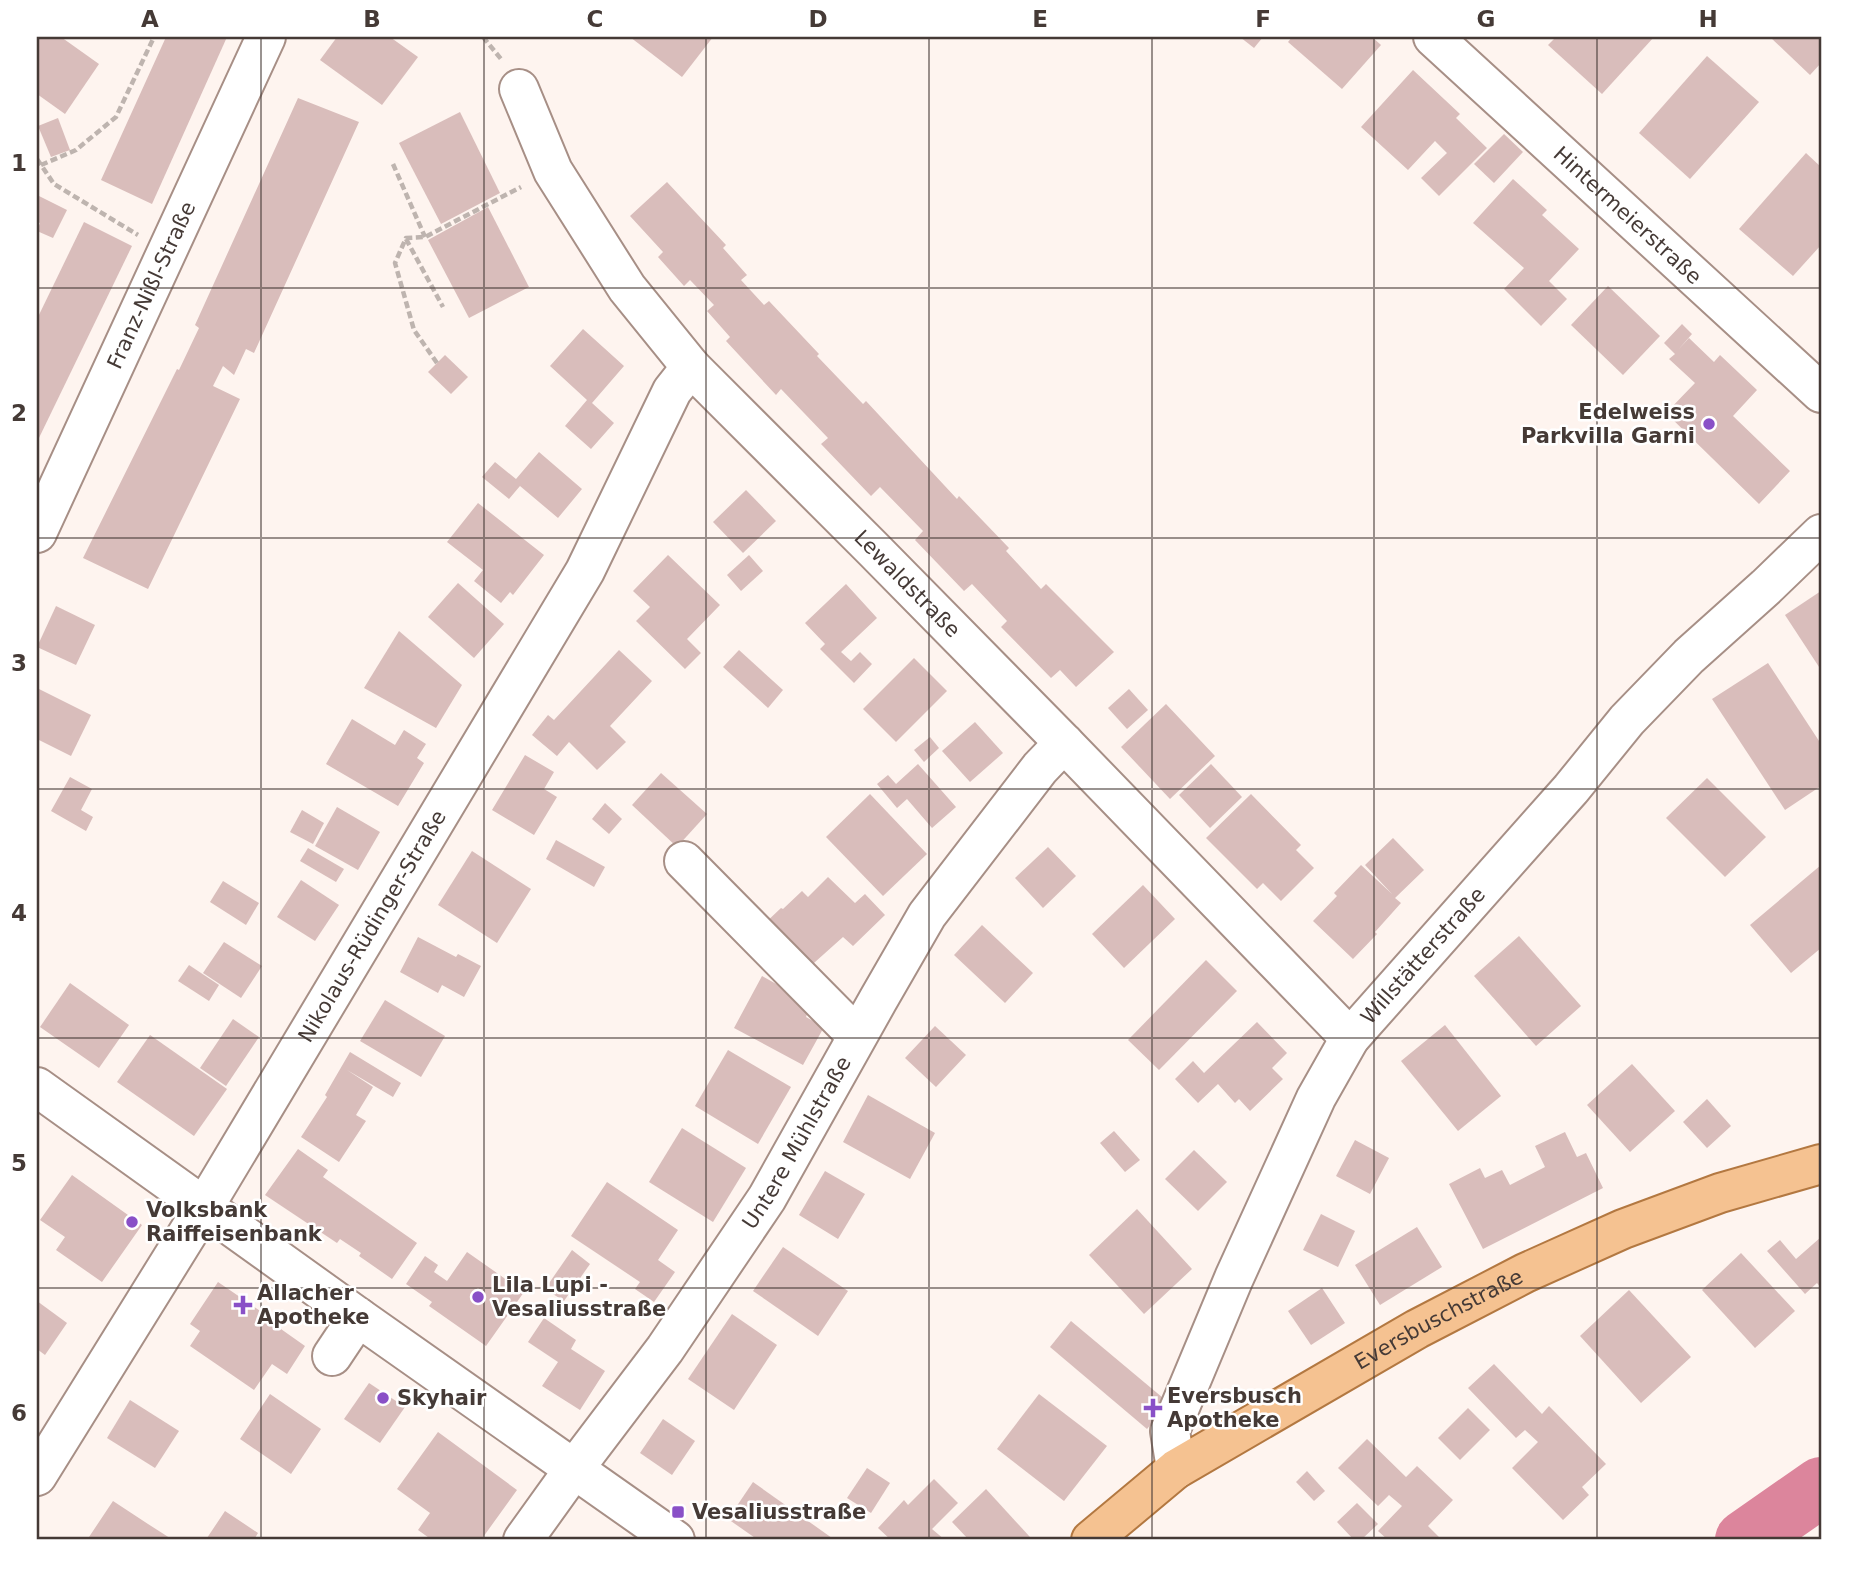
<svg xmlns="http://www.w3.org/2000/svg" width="1858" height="1577" font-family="'DejaVu Sans',sans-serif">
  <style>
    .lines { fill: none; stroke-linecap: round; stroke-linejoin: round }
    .river { stroke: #dc859c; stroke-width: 60 }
    .building { fill: #d9bdbb }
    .minor-casing { stroke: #a78f86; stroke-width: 42 }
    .major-casing { stroke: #b37841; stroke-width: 42 }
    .path { stroke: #beb4af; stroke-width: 4.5; stroke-dasharray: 7 3.5; stroke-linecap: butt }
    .minor { stroke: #fff; stroke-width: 38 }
    .major { stroke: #f5c291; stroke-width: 38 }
    .grid { fill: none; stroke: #453a36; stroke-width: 2; stroke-opacity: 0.55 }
    .poi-dot { fill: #8950c7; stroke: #fff; stroke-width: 2.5 }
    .labels { text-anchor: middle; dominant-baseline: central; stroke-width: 5; stroke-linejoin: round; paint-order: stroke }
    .street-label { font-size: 21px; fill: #453a36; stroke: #fff }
    .poi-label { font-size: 21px; font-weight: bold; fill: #453a36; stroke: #fff; text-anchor: start }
    .neatline { fill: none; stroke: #453a36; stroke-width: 2.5 }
    .grid-label { font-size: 23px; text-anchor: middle; font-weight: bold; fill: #453a36 }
  </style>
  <rect width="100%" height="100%" fill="#fef4ef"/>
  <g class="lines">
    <polyline class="river" points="1745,1540 1821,1487"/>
  </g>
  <g class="building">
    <polygon points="37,37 61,37 99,64 65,114 37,94"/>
    <polygon points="166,37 227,37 152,204 101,180"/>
    <polygon points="337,37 390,37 418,57 382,105 320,60"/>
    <polygon points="630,37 713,37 682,77"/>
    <polygon points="1240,37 1263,37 1254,48"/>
    <polygon points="1292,37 1372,37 1381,45 1342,89 1288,42"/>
    <polygon points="1556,37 1654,37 1602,94 1548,45"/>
    <polygon points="1770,37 1821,37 1821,63 1810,75"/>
    <polygon points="1707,56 1759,102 1690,179 1639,133"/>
    <polygon points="1413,70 1460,114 1456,118 1487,148 1439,196 1421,178 1447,153 1435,141 1408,170 1361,127"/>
    <polygon points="298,98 359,122 254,353 246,349 234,375 223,366 213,386 240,399 148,589 83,558 177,369 179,370 199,328 195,325"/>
    <polygon points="460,112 500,193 441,224 399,143"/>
    <polygon points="58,118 70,150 51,157 38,126"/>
    <polygon points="1504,134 1523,152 1494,183 1474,164"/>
    <polygon points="1806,153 1821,167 1821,245 1793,276 1739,229"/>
    <polygon points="1513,179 1547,210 1542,215 1579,249 1549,281 1567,299 1541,326 1504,289 1524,268 1473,223"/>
    <polygon points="667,182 726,245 723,248 747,275 741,280 764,305 769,301 819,354 817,356 863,404 866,401 957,499 959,496 1009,548 1006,551 1041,589 1046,584 1114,652 1076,687 1060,670 1051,678 1001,627 1007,621 972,584 964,591 915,540 923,531 880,487 871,496 821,444 828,438 781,389 776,395 726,341 730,337 707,311 714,305 690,280 684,286 658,257 663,252 630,216"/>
    <polygon points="37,195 67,210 53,238 37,231 40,223 37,222"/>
    <polygon points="488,207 529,287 469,318 428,240"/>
    <polygon points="84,222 132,246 37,442 37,319"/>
    <polygon points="1608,286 1660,336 1623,375 1571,325"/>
    <polygon points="1682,324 1692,334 1678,350 1689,338 1714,362 1720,355 1757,390 1733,416 1790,471 1759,504 1666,413 1695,383 1669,359 1675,354 1664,343"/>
    <polygon points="583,329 624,366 592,403 614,423 591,449 565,426 587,400 550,366"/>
    <polygon points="445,355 468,377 451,394 428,372"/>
    <polygon points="539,452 582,489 558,518 520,486 509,499 482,477 495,462 516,479"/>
    <polygon points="746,490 776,521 743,553 713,522"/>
    <polygon points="478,503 544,555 513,595 510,592 501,603 474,581 483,570 447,542"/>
    <polygon points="668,555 720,605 687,639 701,653 685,669 636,621 650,607 633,591"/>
    <polygon points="749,555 763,571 741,591 727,575"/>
    <polygon points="458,583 504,624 474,658 428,617"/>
    <polygon points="846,584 877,618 841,652 851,661 860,652 872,664 854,683 820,649 825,644 805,623"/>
    <polygon points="1821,591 1821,670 1785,615"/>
    <polygon points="56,606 95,625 76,665 37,647"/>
    <polygon points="399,631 462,685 436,728 364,688"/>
    <polygon points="619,650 652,681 610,726 626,742 597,770 569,742 557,756 532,735 548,715 554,720"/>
    <polygon points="739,650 783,690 768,708 723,667"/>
    <polygon points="914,658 947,691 896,742 863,709"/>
    <polygon points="1768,663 1821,744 1821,786 1785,810 1712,699"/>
    <polygon points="37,688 91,715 71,756 37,739"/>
    <polygon points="1129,689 1148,710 1127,729 1108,708"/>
    <polygon points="1166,704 1215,756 1170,799 1121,747"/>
    <polygon points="352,719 395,745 404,730 426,744 417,758 424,763 398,806 326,764"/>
    <polygon points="975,722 1003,753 970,782 942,751"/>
    <polygon points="930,737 939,748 924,762 914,750"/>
    <polygon points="525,755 554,772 544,789 557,797 534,835 492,810"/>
    <polygon points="918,764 956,807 932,828 907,799 897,808 877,784 888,775 896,784"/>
    <polygon points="1211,764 1242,797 1210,828 1179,795"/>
    <polygon points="661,773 707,814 677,847 632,805"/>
    <polygon points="70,777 92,789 81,810 93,817 86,831 51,811"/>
    <polygon points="1707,778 1766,837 1725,877 1666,818"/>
    <polygon points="870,794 927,854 883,896 826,837"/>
    <polygon points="1251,794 1301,845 1296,850 1314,868 1281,901 1263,883 1257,889 1206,838"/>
    <polygon points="605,803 622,819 609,834 592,819"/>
    <polygon points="337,807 380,832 358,870 315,846"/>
    <polygon points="302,810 324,823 313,844 290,832"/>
    <polygon points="1393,838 1424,870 1395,898 1401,903 1375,932 1377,934 1353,959 1313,921 1337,896 1334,893 1361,865 1392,894 1365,865"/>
    <polygon points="556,840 605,867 594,887 546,859"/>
    <polygon points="1048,847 1076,876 1043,908 1015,878"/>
    <polygon points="308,848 344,869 336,882 300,861"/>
    <polygon points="472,851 531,889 497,943 438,905"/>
    <polygon points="1821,865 1821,948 1791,973 1750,925"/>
    <polygon points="828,877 855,903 865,894 885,915 853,946 843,937 805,971 761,927 781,908 783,909 802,891 808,897"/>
    <polygon points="301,880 339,905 315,941 277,917"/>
    <polygon points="223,881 259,903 246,925 210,902"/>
    <polygon points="1143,885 1175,919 1124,968 1092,934"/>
    <polygon points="982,925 1033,973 1005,1003 954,955"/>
    <polygon points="1519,936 1581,1006 1536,1046 1474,976"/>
    <polygon points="418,937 456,957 458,954 481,966 464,997 442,985 438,993 400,972"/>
    <polygon points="224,942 262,966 241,998 203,973"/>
    <polygon points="1206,960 1237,991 1159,1070 1128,1040"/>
    <polygon points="189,965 219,985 209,1001 178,981"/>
    <polygon points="762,976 787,990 808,1012 806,1017 824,1027 803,1065 734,1028"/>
    <polygon points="70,983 129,1025 99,1068 40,1027"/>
    <polygon points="385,1000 445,1036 421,1077 360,1041"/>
    <polygon points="233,1019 259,1037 226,1086 200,1068"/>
    <polygon points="1257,1022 1287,1053 1272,1068 1283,1079 1250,1111 1239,1099 1235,1103 1218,1084 1198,1103 1175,1079 1193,1061 1204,1073"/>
    <polygon points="1445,1025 1501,1096 1458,1131 1401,1061"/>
    <polygon points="935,1026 966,1055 936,1087 905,1058"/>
    <polygon points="150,1035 227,1089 194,1136 117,1082"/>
    <polygon points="728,1050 791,1087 758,1144 695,1106"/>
    <polygon points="350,1052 401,1083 393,1097 347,1070 373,1087 356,1115 366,1121 339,1162 301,1137 327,1097 325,1095"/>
    <polygon points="1632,1064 1675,1111 1630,1152 1587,1105"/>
    <polygon points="868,1095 935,1133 910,1179 843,1142"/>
    <polygon points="1707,1099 1731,1126 1707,1148 1683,1122"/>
    <polygon points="682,1128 746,1168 713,1222 649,1182"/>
    <polygon points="1114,1131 1140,1160 1125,1172 1100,1143"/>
    <polygon points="1565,1132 1577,1157 1586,1153 1603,1188 1483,1249 1449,1184 1480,1168 1485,1178 1502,1170 1510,1185 1545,1167 1535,1146"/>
    <polygon points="1355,1140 1389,1158 1370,1194 1336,1176"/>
    <polygon points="298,1149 328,1170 323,1177 417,1243 392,1279 359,1256 361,1253 340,1239 337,1243 265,1195"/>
    <polygon points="1194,1150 1227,1182 1198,1211 1165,1179"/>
    <polygon points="825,1171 865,1194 838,1239 799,1215"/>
    <polygon points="72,1175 142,1225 102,1282 56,1250 65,1237 40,1220"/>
    <polygon points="607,1182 678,1230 658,1260 675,1272 654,1302 635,1289 640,1282 571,1236"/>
    <polygon points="1137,1209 1192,1269 1144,1314 1089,1255"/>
    <polygon points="1321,1214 1355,1231 1338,1267 1303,1250"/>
    <polygon points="1417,1227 1442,1267 1380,1305 1355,1265"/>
    <polygon points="1821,1237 1821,1288 1817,1283 1805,1294 1767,1251 1780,1240 1796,1259"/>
    <polygon points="783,1247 848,1291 818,1336 753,1291"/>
    <polygon points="572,1250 590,1264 564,1301 545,1289"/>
    <polygon points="467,1252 524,1292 486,1346 429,1306 432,1302 406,1284 425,1256 438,1265 434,1272 447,1281"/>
    <polygon points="1741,1253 1795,1311 1755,1348 1702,1290"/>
    <polygon points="218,1282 272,1319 271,1322 305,1346 287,1374 272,1364 254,1390 190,1346 200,1331 190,1324"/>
    <polygon points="1322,1288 1345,1323 1311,1345 1288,1311"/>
    <polygon points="1629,1290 1691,1357 1641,1403 1580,1336"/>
    <polygon points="37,1301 67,1323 45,1355 37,1349"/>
    <polygon points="732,1314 777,1345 734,1410 688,1379"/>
    <polygon points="544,1318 576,1340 571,1349 605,1371 580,1410 542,1386 558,1362 528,1342"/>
    <polygon points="1071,1321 1169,1403 1147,1429 1050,1347"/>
    <polygon points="1494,1364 1542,1414 1549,1406 1606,1464 1582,1487 1589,1495 1563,1520 1512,1468 1538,1442 1525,1430 1516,1438 1468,1388"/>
    <polygon points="369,1383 405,1407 380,1443 344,1419"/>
    <polygon points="270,1394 321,1429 291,1474 240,1439"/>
    <polygon points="1039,1394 1107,1446 1064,1501 997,1449"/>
    <polygon points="130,1400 179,1431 155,1468 107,1438"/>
    <polygon points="1468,1408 1490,1430 1460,1460 1438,1438"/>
    <polygon points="663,1419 695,1441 672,1475 640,1453"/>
    <polygon points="438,1432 517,1490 481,1540 432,1540 418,1530 430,1513 397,1489"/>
    <polygon points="1367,1439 1406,1477 1417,1466 1453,1500 1428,1526 1442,1540 1388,1540 1378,1531 1402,1506 1389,1495 1378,1506 1338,1468"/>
    <polygon points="867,1468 890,1483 871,1513 847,1498"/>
    <polygon points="1307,1471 1325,1491 1314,1501 1296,1482"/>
    <polygon points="934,1479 958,1503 932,1529 945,1540 891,1540 878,1528 904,1500 908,1505"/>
    <polygon points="753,1482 832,1538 831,1540 758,1540 728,1519"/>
    <polygon points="986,1489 1030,1537 1026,1540 969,1540 952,1522"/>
    <polygon points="113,1501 148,1524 173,1540 87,1540"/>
    <polygon points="1357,1503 1378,1524 1361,1540 1354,1540 1337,1522"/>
    <polygon points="225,1511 258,1533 255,1538 258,1540 211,1540 207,1538"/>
  </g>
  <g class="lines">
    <g class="minor-casing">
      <g id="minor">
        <path id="s1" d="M 1433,37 L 1821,393"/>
        <path id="s2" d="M 519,89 L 553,171 L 627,288 L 691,367 L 874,550 L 1064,743 L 1350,1038"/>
        <path id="s3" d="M 37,533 L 266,37"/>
        <polyline points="684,861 857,1036"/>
        <polyline points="37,1087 358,1317 675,1540"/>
        <polyline points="332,1356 358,1317"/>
        <path id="s4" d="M 1176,1469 L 1170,1431 L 1234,1278 L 1316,1098 L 1350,1038 L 1571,789 L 1627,720 L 1689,656 L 1766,587 L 1821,534"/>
        <path id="s5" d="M 37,1476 L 204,1207 L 585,571 L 672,391 L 691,367"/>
        <path id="s6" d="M 523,1540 L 574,1469 L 665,1349 L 767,1198 L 878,1000 L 927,915 L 1040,768 L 1064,743"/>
      </g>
    </g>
    <g class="major-casing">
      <g id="major">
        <path id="s7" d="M 1091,1540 L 1176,1469 L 1417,1329 L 1525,1273 L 1623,1229 L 1720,1193 L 1821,1164"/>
      </g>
    </g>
    <g class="path">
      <polyline points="483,37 501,59"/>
      <polyline points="37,159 54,184 138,235"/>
      <polyline points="393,164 425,237"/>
      <polyline points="41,165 76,150 116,117 154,37"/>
      <polyline points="406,239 443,307"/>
      <polyline points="437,363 414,330 395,263 406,238 425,237 521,187"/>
    </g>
    <use href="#minor" class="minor"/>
    <use href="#major" class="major"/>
  </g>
  <path class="grid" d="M 261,37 L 261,1540M 484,37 L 484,1540M 706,37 L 706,1540M 929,37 L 929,1540M 1152,37 L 1152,1540M 1374,37 L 1374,1540M 1597,37 L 1597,1540M 37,288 L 1821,288M 37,538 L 1821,538M 37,789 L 1821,789M 37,1038 L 1821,1038M 37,1288 L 1821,1288"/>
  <g class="poi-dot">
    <circle cx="1709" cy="424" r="7"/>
    <circle cx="132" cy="1222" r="7"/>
    <circle cx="478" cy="1297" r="7"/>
    <path d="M239.5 1294.5h7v7h7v7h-7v7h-7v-7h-7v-7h7z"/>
    <circle cx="383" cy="1398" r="7"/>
    <path d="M1149.5 1397.5h7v7h7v7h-7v7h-7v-7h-7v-7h7z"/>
    <rect x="671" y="1505" width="14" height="14" rx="3.5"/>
  </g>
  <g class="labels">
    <g class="street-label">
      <text stroke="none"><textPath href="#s1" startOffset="264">Hintermeierstraße</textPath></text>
      <text stroke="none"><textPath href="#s3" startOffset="273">Franz-Nißl-Straße</textPath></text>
      <text stroke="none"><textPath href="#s2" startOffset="635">Lewaldstraße</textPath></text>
      <text stroke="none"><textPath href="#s5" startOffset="644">Nikolaus-Rüdinger-Straße</textPath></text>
      <text stroke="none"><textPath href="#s4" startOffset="581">Willstätterstraße</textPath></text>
      <text stroke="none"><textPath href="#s6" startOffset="483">Untere Mühlstraße</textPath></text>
      <text stroke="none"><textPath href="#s7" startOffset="413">Eversbuschstraße</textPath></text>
    </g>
    <g class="poi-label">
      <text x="1695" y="412" text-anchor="end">Edelweiss<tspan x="1695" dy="24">Parkvilla Garni</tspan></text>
      <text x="146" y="1210">Volksbank<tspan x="146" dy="24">Raiffeisenbank</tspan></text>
      <text x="492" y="1285">Lila Lupi -<tspan x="492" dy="24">Vesaliusstraße</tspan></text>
      <text x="257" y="1293">Allacher<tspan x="257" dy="24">Apotheke</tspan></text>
      <text x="1167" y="1396">Eversbusch<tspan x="1167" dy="24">Apotheke</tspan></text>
      <text x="397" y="1398">Skyhair</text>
      <text x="692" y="1512">Vesaliusstraße</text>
    </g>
  </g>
  <rect width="1858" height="1577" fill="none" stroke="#ffffff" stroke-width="77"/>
  <rect x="38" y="38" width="1782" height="1500" class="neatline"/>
  <g class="grid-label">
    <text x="150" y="27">A</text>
    <text x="372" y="27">B</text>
    <text x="595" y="27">C</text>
    <text x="818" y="27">D</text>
    <text x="1040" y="27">E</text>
    <text x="1263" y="27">F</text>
    <text x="1486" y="27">G</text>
    <text x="1708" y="27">H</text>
    <text x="19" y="171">1</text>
    <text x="19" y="421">2</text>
    <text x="19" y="671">3</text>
    <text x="19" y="921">4</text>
    <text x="19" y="1171">5</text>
    <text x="19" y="1421">6</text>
  </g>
</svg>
